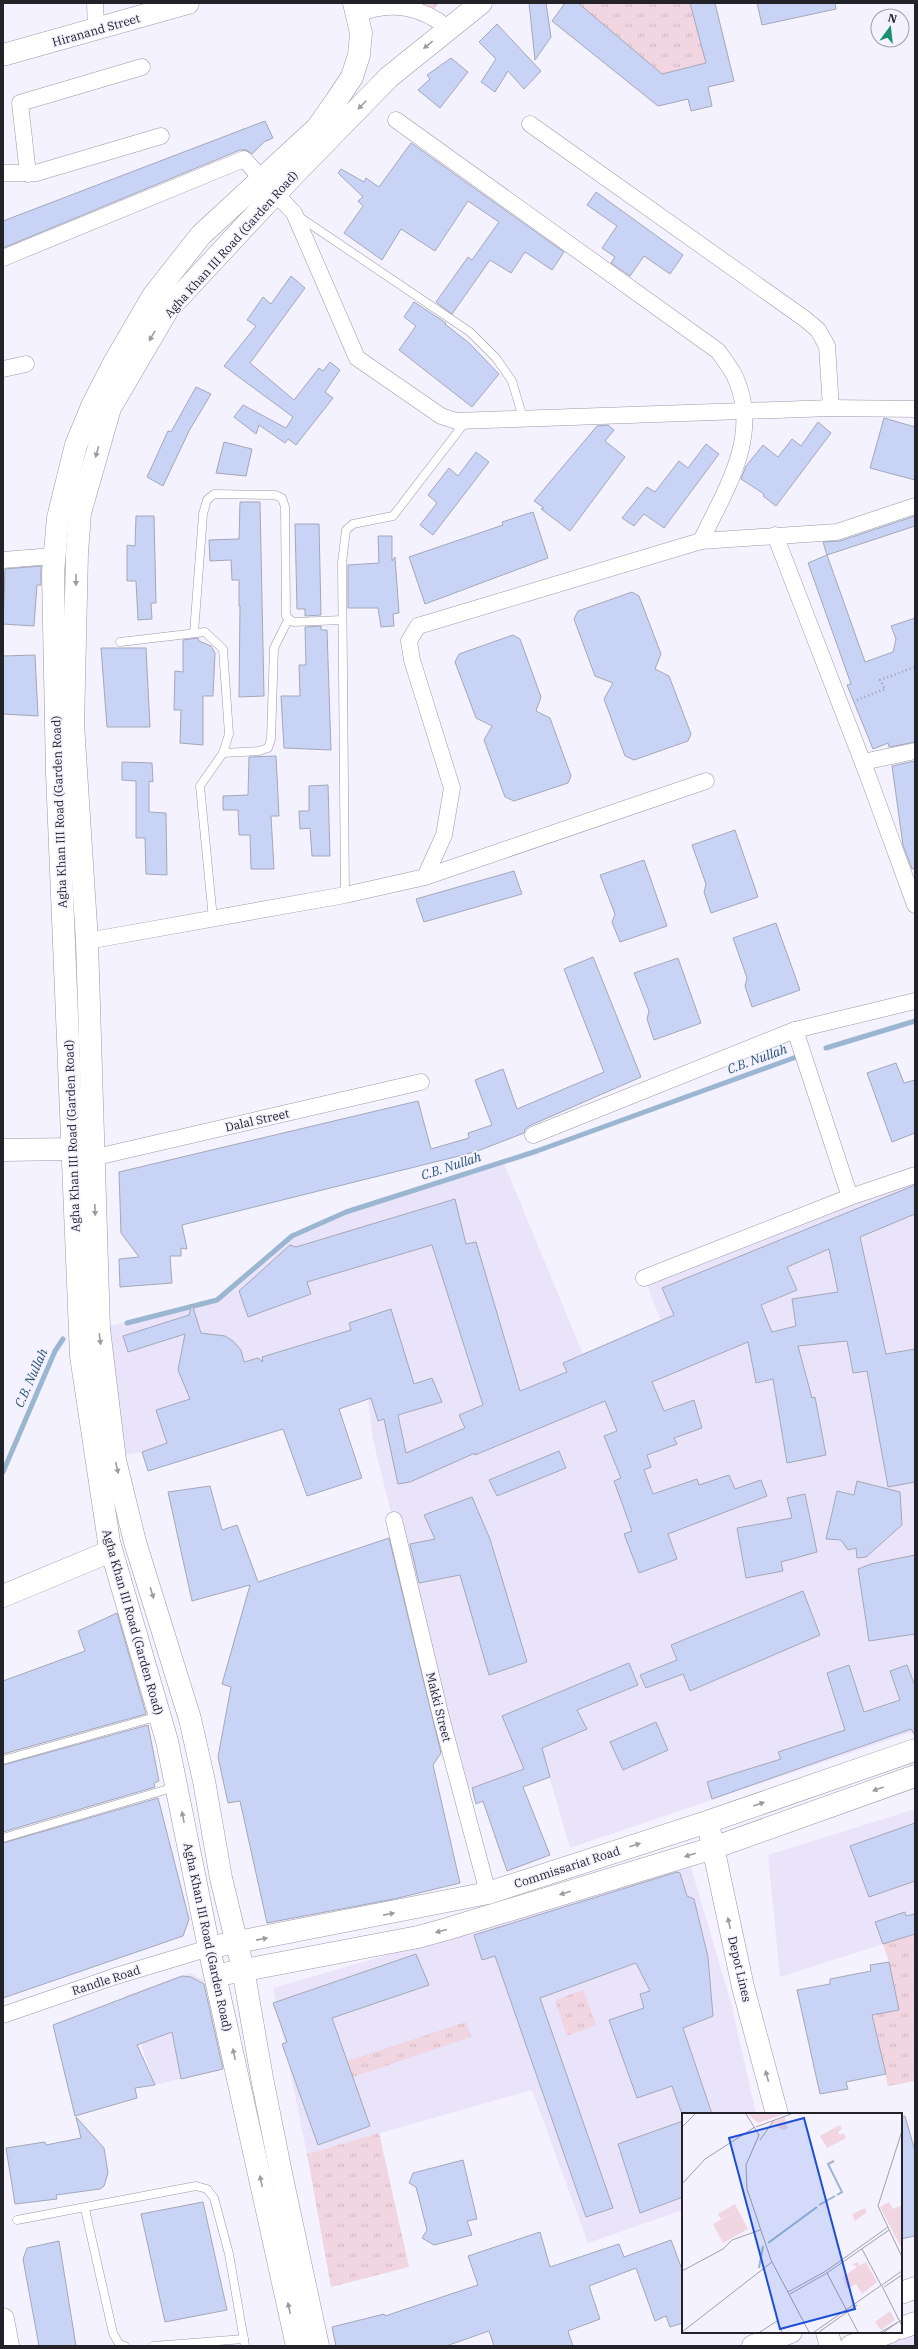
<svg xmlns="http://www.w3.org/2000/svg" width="918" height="2349" font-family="'IBM Plex Serif',serif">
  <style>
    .built { fill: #eae4fb }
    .grass { fill: url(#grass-tufts) }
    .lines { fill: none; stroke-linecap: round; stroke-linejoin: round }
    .stream { stroke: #9ab6d1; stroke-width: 5 }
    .building { fill: #c9d3f5; stroke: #a3a8b7; fill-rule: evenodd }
    .lane-casing { stroke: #9c98a7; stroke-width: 9 }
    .street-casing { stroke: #9c98a7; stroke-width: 17 }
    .secondary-casing { stroke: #9c98a7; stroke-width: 23 }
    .highway-casing { stroke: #9c98a7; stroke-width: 23 }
    .path { stroke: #a19fa9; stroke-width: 2.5; stroke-dasharray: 1 3; stroke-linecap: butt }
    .lane { stroke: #fff; stroke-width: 8 }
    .street { stroke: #fff; stroke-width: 16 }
    .secondary { stroke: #fff; stroke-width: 22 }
    .highway { stroke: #fff; stroke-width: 22 }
    .oneway { fill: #9c9c9e }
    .labels { text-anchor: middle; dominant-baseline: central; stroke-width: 3.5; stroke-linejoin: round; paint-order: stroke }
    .street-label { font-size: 12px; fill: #232228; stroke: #f5f2ff }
    .water-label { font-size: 13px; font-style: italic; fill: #275378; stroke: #f5f2ff }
    .inset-river { fill: none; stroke: #9ab6d1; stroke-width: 2 }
    .inset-road { fill: none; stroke: #a19fa9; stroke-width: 1 }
    .view { fill: #1d4ed8; fill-opacity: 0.15; stroke: #1d4ed8; stroke-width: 2 }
    .inset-edge { fill: none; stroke: #232228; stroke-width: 2 }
  </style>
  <defs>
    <pattern id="grass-tufts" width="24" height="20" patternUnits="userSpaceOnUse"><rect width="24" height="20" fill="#f1d5e1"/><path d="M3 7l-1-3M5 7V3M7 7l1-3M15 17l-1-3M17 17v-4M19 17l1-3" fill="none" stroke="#ceb7c1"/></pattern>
  </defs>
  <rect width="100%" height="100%" fill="#f5f2ff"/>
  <g class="built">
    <polygon points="503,1161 585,1359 664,1329 644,1278 915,1176 915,1731 570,1848 545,1762 460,1792 373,1440 365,1377 142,1452 108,1458 97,1329 217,1300 292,1236 346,1212"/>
    <polygon points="915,1809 915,1934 780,1977 768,1855"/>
    <polygon points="691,1867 731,2003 756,2114 683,2114 683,2210 588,2243 532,2090 307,2154 273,1988"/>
    <polygon points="190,1973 204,1980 213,2071 224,2069 155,2085 124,1996"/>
    <polygon points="915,2323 915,2346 851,2346"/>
  </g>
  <g class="grass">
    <polygon points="395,3 439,3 432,11"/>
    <polygon points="578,3 690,3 706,63 662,74"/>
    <polygon points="915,1934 915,2081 888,2086 872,2015 899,2010 889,1962 883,1944"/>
    <polygon points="583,1990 596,2025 567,2036 555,2000"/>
    <polygon points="466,2022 471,2037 353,2077 347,2061"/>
    <polygon points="379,2133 409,2267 331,2287 307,2154"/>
  </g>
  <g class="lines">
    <g class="stream">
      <polyline points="826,1048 915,1021"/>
      <polyline points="127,1323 217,1300 292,1236 346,1212 537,1151 799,1056"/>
      <polyline points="3,1472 55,1351 63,1339"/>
    </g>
  </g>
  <g class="building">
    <polygon points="529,3 546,3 551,37 535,60"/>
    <polygon points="565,3 578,3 662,74 706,63 690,3 715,3 734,81 708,87 712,106 691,111 688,99 658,106 552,21"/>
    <polygon points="757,3 835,3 836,9 762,25"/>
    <polygon points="497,24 541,71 524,89 508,71 495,92 481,82 496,59 479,42"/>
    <polygon points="451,58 468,72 440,108 418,90 430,79 427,75"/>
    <polygon points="265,121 273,138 264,142 252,154 247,150 240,150 3,248 3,221"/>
    <polygon points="411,143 564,252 552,270 525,252 511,273 490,260 452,314 436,302 468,257 472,260 499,222 468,201 435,251 401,229 382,260 344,233 363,206 358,201 363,197 338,173 341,169 364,182 366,178 379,187"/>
    <polygon points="596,192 683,255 670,274 644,256 630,276 611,263 615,257 602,248 617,226 587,205"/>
    <polygon points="291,276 305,288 250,363 294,400 319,368 323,371 330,362 340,370 325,392 333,398 296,445 288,439 285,443 259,425 256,434 234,417 243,405 286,428 293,417 224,366 256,326 247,320 263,297 271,304"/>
    <polygon points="414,302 446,323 445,324 469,343 499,374 472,407 399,350 416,326 404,317"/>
    <polygon points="196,387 211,394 189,431 163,486 147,477 168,431 171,432"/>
    <polygon points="884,418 915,427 915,480 870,468"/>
    <polygon points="818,422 831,433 776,506 763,496 764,494 741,479 746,466 763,445 778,457 792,439 801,446"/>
    <polygon points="608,425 614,430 605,441 625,457 570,531 541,509 544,508 534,501 597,426"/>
    <polygon points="224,442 252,449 246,476 216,473"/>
    <polygon points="706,444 719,454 664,528 644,514 634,526 622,518 647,487 655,492 679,461 688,468"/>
    <polygon points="476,452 489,462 433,535 420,525 437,503 428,495 449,468 458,476"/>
    <polygon points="240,502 260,502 264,696 239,697 240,606 239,606 239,580 232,580 231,560 210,561 209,540 239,539"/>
    <polygon points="533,512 548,558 425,604 409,557 503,525 502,522"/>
    <polygon points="136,516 154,516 156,603 151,603 152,619 138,620 136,581 127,581 127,545 135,546"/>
    <polygon points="915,516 915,526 827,555 823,542 840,541"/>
    <polygon points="295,524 319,524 321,615 305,616 305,609 297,609"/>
    <polygon points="378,536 392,536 392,561 395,557 399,613 393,614 394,626 381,627 378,608 348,608 348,565 379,563"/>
    <polygon points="827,555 865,662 893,652 896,639 891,626 915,618 915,742 889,747 888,743 873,749 847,685 851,684 808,563"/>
    <polygon points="41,566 41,585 37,585 34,626 3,624 5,569"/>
    <polygon points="632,592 639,596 661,654 655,669 669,676 691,734 688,741 634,760 625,756 604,699 613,683 595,676 574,619 578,611"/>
    <polygon points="321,626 321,630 327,630 331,750 284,748 281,696 300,696 299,665 306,665 305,627"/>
    <polygon points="513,635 520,639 541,697 536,711 550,718 571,776 568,783 514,801 505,797 484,740 492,726 476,718 455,662 459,654"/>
    <polygon points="198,638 199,641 211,646 215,653 213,696 203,696 203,745 180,743 181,710 174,710 175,671 183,672 183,640"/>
    <polygon points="101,648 146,648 150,727 107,727"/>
    <polygon points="35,655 38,716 3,714 3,656"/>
    <polygon points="276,756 279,816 271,816 274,869 251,869 250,835 239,835 238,810 223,810 223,796 248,795 249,757"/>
    <polygon points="915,761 915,868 912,869 903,845 892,766"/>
    <polygon points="122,762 152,763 153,782 149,781 149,812 166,813 167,875 146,874 145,838 136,838 136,781 122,780"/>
    <polygon points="328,785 330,856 312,856 310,828 300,829 299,811 309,811 309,786"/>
    <polygon points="735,830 758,897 711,913 704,892 706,884 692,845"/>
    <polygon points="644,860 667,926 620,942 612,922 615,914 600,875"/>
    <polygon points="514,871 522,894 424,922 416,899"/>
    <polygon points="776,923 800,990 752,1007 745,986 747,978 733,938"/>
    <polygon points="593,957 641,1077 529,1126 525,1129 524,1133 475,1152 182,1225 187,1249 181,1248 181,1256 170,1256 172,1283 120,1287 119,1259 139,1257 121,1233 119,1172 418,1101 431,1149 469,1138 468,1133 492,1125 475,1080 503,1069 517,1109 604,1072 564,969"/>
    <polygon points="678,958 701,1023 654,1040 647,1019 649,1011 634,973"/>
    <polygon points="896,1063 904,1083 915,1080 915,1133 892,1142 867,1073"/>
    <path d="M 915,1185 L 915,1214 L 860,1237 L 886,1354 L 915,1349 L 915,1482 L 888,1487 L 867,1371 L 853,1373 L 847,1341 L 798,1346 L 812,1398 L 815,1397 L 826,1455 L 787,1463 L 773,1379 L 756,1383 L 748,1342 L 652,1382 L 664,1411 L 694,1400 L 702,1428 L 674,1438 L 677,1444 L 647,1455 L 651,1467 L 644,1470 L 653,1494 L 697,1479 L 699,1485 L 729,1475 L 735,1489 L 761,1480 L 767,1496 L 668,1534 L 677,1559 L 639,1573 L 624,1534 L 632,1531 L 614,1481 L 621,1478 L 604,1436 L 617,1431 L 605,1401 L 475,1455 L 475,1453 L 410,1482 L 398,1484 L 384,1419 L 378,1421 L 371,1398 L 339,1409 L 362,1478 L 307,1496 L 283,1429 L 148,1471 L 142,1452 L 167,1443 L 156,1410 L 190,1399 L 178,1370 L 185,1334 L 128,1352 L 123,1336 L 189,1315 L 192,1304 L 201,1333 L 225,1336 L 233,1341 L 241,1350 L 244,1362 L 258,1358 L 263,1362 L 262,1357 L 351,1330 L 349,1323 L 391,1309 L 414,1384 L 432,1378 L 442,1402 L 398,1415 L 406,1453 L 465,1428 L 459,1415 L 483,1405 L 432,1245 L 307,1282 L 311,1294 L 248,1317 L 239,1291 L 290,1245 L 296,1247 L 455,1199 L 466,1244 L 476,1242 L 520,1391 L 567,1372 L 563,1363 L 674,1315 L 662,1288 ZM 829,1249 L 838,1292 L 792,1299 L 796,1326 L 772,1332 L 761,1305 L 797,1290 L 787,1267 Z"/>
    <polygon points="559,1451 566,1468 497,1496 489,1480"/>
    <polygon points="857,1481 900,1492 902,1525 866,1557 857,1558 856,1548 848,1550 841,1540 826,1539 837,1491 854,1495"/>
    <polygon points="210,1486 222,1530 237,1525 258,1582 389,1538 441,1753 433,1765 460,1883 394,1899 267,1923 240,1801 228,1803 218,1757 231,1687 222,1684 250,1585 192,1601 168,1492"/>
    <polygon points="805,1494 817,1552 781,1562 783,1571 746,1578 737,1528 792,1518 787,1498"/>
    <polygon points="472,1497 490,1539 527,1662 489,1675 460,1575 419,1583 410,1544 435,1539 424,1515"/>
    <polygon points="915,1555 915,1634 869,1641 858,1569 871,1564"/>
    <polygon points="803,1591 820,1635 690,1691 683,1674 646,1688 640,1675 677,1660 671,1645"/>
    <polygon points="117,1613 146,1714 3,1754 3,1681 85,1651 78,1631"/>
    <polygon points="629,1663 638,1685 577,1710 587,1729 542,1748 550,1777 523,1787 550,1855 507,1871 483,1801 476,1804 472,1788 524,1769 502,1716"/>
    <polygon points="849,1665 864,1712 900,1700 890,1671 907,1665 915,1686 915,1736 911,1729 712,1799 707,1782 781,1759 778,1752 845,1730 827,1673"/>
    <polygon points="656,1722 668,1750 623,1770 610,1742"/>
    <polygon points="148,1725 159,1781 154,1783 155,1787 3,1832 3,1765"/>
    <polygon points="158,1798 189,1919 183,1936 3,1998 3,1843"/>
    <polygon points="915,1823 915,1881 869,1897 850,1846"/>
    <polygon points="677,1872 680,1873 687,1896 694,1899 708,1957 713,2016 683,2028 712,2114 682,2114 672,2086 637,2098 609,2020 644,2008 640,1994 650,1991 636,1963 540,1998 613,2208 586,2217 495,1956 482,1960 474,1935"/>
    <polygon points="905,1912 906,1916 915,1914 915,1934 883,1944 875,1922"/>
    <polygon points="416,1954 429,1985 332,2018 370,2126 318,2145 282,2044 287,2042 273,2003"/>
    <polygon points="889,1962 899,2010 872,2015 886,2074 846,2082 848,2089 820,2094 797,1990 830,1984 830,1979 871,1971 870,1965"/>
    <polygon points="182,1976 191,1977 204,1984 223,2069 181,2079 172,2032 137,2045 155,2085 135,2088 137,2098 75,2116 53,2025"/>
    <polygon points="905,2116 915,2151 915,2236 901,2239 901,2117"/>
    <polygon points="76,2117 104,2148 108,2173 104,2186 100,2189 56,2195 57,2199 15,2204 6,2148 45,2142 46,2145 81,2138"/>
    <polygon points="683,2121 683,2197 640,2213 618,2144"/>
    <polygon points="463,2160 477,2219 467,2221 472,2235 434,2245 422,2238 427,2230 416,2187 409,2183 413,2173"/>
    <polygon points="203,2202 227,2310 165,2322 141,2214"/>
    <polygon points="540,2232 550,2267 619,2244 624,2257 671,2240 683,2272 683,2323 670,2327 666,2316 655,2321 636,2268 589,2286 600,2319 568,2331 573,2346 494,2346 489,2331 446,2346 336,2346 332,2327 384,2314 385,2316 478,2285 468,2256"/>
    <polygon points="59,2241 76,2346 39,2346 23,2259 27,2248"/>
  </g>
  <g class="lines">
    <g class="lane-casing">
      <g id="lane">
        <polyline points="298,216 470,332 496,358 512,381 523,418"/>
        <polyline points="194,633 203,514 207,500 214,494 275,495 282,498 285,507 286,616 293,622 342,620"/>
        <polyline points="120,642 205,632 223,649 229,734 223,753 200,786 213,919"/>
        <polyline points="223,753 259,751 268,748 271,739 274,648 288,620"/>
        <polyline points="345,895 342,563 346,530 353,524 393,516 466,421"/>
        <polyline points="3,1760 159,1716"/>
        <polyline points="3,1838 175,1787"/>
        <polyline points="85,2209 113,2333 119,2344 125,2346"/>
        <polyline points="17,2220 196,2186 207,2189 214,2198 229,2254 245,2346"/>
        <polyline points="153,2346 244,2339"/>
      </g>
    </g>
    <g class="street-casing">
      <g id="street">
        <polyline points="95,3 96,30"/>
        <path d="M 357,15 C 390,0 420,6 448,28"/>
        <path d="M 396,120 L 718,351 C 724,360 732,369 736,379 C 761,437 725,490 701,541"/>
        <polyline points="530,124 805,319 818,330 827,346 831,408"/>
        <polyline points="3,173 36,173 161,136"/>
        <polyline points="28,174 20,103 142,67"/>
        <polyline points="276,194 294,213 357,358 441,416 456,421 831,408 915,409"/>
        <polyline points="3,258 244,159 262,179"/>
        <polyline points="3,369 26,364"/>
        <polyline points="775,535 868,776 915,905"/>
        <polyline points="3,560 53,556"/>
        <polyline points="863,762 915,751"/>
        <polyline points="425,877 706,781"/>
        <polyline points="87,941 345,895 425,877 444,835 452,788 412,660 409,641 418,626 701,541 837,532 915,506"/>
        <polyline points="795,1030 850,1197"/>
        <polyline points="533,1135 795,1030 915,1001"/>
        <polyline points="92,1158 421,1082"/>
        <polyline points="644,1278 850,1197 915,1175"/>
        <polyline points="394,1520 441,1717 488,1893"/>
        <polyline points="3,2015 116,1976 209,1948"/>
      </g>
    </g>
    <g class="secondary-casing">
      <g id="secondary">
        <polyline points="3,55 188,3"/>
        <polyline points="3,1150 71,1149"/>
        <polyline points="3,1596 111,1551"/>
        <polyline points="710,1833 743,1987 777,2114"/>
        <polyline points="222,1945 488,1893 707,1822 915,1750"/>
        <polyline points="229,1973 418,1937 447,1929 713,1848 915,1776"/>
        <polyline points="3,2319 8,2346"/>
        <polyline points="827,2332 831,2346"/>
        <polyline points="297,2346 209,1948 167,1741 109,1542 81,1356 57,773 53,573 58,518 76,445 93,404 114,363 153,296 201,235 317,128 336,101 352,77 359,55 361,33 354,3"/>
        <polyline points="318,2346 282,2178 262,2078 243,1969 221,1878 204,1781 190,1719 135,1542 115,1460 99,1329 87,941 73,724 77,553 80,513 110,408 168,309 275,194 389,77 481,3"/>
      </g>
    </g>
    <g class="highway-casing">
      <g id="highway">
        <polyline points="901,2293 915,2288"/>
        <polyline points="901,2328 915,2323"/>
        <polyline points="753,2346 791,2332"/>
        <polyline points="851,2346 890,2332"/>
      </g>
    </g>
    <polyline class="path" points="857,700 885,689 880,680 915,667"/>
    <use href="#lane" class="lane"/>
    <use href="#street" class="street"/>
    <use href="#secondary" class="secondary"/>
    <use href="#highway" class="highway"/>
  </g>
  <defs><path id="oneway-solid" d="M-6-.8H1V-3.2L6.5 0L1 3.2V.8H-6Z"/></defs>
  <g class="oneway">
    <use href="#oneway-solid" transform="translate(428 45) rotate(141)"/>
    <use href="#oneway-solid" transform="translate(362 105) rotate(134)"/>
    <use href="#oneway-solid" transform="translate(152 336) rotate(120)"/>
    <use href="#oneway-solid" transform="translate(97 452) rotate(106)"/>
    <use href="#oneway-solid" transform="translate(76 580) rotate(91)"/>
    <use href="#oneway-solid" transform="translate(95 1210) rotate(88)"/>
    <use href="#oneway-solid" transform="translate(100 1339) rotate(83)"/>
    <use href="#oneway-solid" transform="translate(117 1468) rotate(77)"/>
    <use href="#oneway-solid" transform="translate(152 1593) rotate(73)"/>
    <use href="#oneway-solid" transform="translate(878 1789) rotate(160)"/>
    <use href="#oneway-solid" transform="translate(759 1804) rotate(-19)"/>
    <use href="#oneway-solid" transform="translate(183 1817) rotate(-101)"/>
    <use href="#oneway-solid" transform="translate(635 1845) rotate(-18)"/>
    <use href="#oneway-solid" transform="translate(690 1855) rotate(163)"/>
    <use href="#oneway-solid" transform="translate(565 1893) rotate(163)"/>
    <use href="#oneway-solid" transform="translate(389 1914) rotate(-11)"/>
    <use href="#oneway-solid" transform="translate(729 1923) rotate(-102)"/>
    <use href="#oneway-solid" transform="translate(441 1931) rotate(165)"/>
    <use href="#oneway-solid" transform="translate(262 1939) rotate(-11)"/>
    <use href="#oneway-solid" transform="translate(234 2054) rotate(-102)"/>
    <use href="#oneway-solid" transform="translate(767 2076) rotate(-105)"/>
    <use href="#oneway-solid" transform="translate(261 2181) rotate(-102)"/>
    <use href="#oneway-solid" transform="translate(289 2308) rotate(-102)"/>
  </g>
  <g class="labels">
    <g class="street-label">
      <text transform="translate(96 30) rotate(-16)">Hiranand Street</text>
      <text transform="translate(231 244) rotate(-48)">Agha Khan III Road (Garden Road)</text>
      <text transform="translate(59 812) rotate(-92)">Agha Khan III Road (Garden Road)</text>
      <text transform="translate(257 1120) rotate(-13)">Dalal Street</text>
      <text transform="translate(72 1136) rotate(-92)">Agha Khan III Road (Garden Road)</text>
      <text transform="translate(133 1622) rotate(74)">Agha Khan III Road (Garden Road)</text>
      <text transform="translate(439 1707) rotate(76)">Makki Street</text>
      <text transform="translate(567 1867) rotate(-18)">Commissariat Road</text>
      <text transform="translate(208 1937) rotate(78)">Agha Khan III Road (Garden Road)</text>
      <text transform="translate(740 1969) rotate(77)">Depot Lines</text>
      <text transform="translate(106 1980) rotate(-18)">Randle Road</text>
    </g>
    <g class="water-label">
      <text transform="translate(757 1059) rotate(-20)">C.B. Nullah</text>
      <text transform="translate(451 1166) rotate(-18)">C.B. Nullah</text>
      <text transform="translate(31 1378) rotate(-66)">C.B. Nullah</text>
    </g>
  </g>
  <g transform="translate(682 2113)">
    <rect width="220" height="220" fill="#f5f2ff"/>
    <path d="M 66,1 L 102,1 L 76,10 ZM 102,3 L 106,15 L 102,17 L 89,11 ZM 158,12 L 160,16 L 156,19 L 158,22 L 162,20 L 164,25 L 145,35 L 138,23 ZM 207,89 L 211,96 L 220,92 L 220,136 L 198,94 ZM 53,91 L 56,97 L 39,106 L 36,101 ZM 183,95 L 185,99 L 173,108 L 170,101 ZM 177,149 L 177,153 L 184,149 L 195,169 L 180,181 L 174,171 L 165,176 L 161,164 L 175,154 L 170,151 ZM 208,198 L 213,207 L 199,217 L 193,209 Z" fill="#f1d5e1"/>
    <path d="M 56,97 L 66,116 L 41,130 L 31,111 Z" fill="#f1d5e1"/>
    <path class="inset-river" d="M 152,48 L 146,51 L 160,79 L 155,82M 137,92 L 153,83M 86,130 L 135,94M 77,155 L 81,133"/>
    <path class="inset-road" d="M 64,1 L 77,22 L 64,52 L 65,76 L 89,147 L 127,219M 0,14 L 13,1M 74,14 L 109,1M 220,18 L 196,93 L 220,144M 78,27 L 92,7M 0,71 L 23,46 L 73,14M 180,136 L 199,172M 0,158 L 41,136 L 50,127 L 78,117M 145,160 L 176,219M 200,173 L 220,213M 202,174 L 220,162M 106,179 L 144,158 L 206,114M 108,181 L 145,160 L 207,117M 0,219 L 90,149M 78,219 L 95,208 L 100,219M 132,219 L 220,158M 137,219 L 175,192M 199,219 L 220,207M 202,219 L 216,209"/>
    <path class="view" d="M 122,5 L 173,196 L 98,216 L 47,25 Z"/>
    <rect width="220" height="220" class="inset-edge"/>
  </g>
  <rect width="918" height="2349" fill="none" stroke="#232228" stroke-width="8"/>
  <g transform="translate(890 28) rotate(15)"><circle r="19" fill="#f5f2ff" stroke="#a19fa9"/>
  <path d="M0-3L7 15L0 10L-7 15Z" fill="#1b8f71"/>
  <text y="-6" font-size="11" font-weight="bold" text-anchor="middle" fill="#232228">N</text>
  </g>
</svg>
